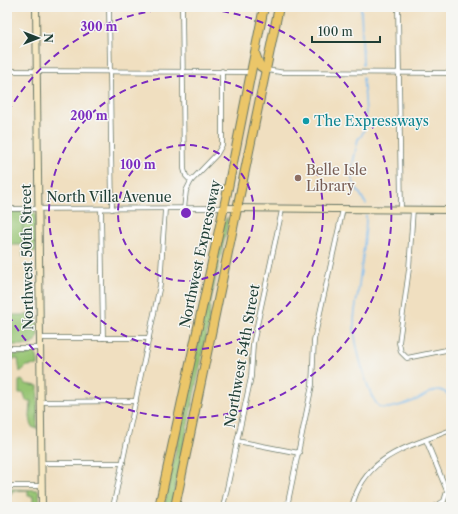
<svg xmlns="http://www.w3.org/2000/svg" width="458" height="514" font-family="'Libre Caslon Text',serif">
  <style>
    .green { fill: #97c573; stroke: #5b8154 }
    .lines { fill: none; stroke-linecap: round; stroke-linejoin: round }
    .stream { stroke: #7bbcf0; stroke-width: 1.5 }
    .street-casing { stroke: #687665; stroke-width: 5.5 }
    .secondary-casing { stroke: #687665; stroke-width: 8 }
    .highway-casing { stroke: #687665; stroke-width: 10 }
    .street { stroke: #fff; stroke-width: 4 }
    .secondary { stroke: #f7e8c3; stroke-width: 6 }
    .highway { stroke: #ebc669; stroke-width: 8 }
    .ring { fill: none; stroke: #7b2cbf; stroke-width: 2; stroke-dasharray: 7 5 }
    .culture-dot { fill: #0f9aa8; stroke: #f6f6f2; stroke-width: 1.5 }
    .education-dot { fill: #8d6e63; stroke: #f6f6f2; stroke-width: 1.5 }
    .labels { text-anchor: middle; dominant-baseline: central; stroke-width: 3; stroke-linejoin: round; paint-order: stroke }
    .culture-label { font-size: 14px; fill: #0d838f; stroke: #f6f6f2; text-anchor: start }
    .education-label { font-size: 14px; fill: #785e54; stroke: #f6f6f2; text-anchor: start }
    .street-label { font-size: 14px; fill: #1f3d34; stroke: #f6f6f2 }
    .centre { fill: #7b2cbf; stroke: #f6f6f2; stroke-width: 2 }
    .ring-label { font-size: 12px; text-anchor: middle; font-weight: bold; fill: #7b2cbf; stroke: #f6f6f2; stroke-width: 3; stroke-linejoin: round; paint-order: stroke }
  </style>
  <rect width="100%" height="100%" fill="#f6f6f2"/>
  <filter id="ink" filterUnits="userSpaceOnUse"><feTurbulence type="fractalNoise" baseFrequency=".025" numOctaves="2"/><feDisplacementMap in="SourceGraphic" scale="8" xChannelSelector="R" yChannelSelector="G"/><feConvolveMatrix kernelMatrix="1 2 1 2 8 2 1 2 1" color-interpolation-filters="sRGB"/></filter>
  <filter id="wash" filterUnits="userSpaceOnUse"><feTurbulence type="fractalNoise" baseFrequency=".012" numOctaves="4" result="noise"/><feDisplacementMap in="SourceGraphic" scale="16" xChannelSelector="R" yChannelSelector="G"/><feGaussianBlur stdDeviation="0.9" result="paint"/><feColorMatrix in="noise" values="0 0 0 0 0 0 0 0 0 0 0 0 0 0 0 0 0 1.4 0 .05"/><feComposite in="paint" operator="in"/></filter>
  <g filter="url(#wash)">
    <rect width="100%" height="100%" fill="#f0dfc0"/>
    <g class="green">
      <polygon points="7,211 33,211 36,214 36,251 28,253 23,257 23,214 22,245 8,245 7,215 9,215 7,214"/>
      <polygon points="227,217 228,223 210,305 209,323 171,507 164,507 223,224"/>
      <polygon points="33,313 37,314 38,338 31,345 7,345 7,315 33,315"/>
      <path d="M 29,351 C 38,352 38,359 38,365 L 27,366 L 20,372 L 18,359 L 9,359 L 8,371 L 7,371 L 7,355 L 28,355 Z"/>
      <polygon points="22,380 25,384 38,386 37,429 32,427 30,417 31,401 26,401 24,393 19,393 19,381"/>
      <polygon points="11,489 38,490 39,492 40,507 33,507 33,496 28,496 28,490 12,491 11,495 10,490"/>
    </g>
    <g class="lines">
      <g class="stream">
        <polyline points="361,7 363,65"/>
        <path d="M 363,78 C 364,92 371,131 358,139 L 351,173 L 353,182 L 366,204"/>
        <path d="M 366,215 C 366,241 361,267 358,293 C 356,303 354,314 354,324 C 354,340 367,398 380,407 C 386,411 413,402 420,398 C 433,391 440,384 451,398"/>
        <polyline points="451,403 449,406 451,414"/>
      </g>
    </g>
  </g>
  <g filter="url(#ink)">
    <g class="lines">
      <g class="street-casing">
        <g id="street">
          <polyline points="109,7 112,209"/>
          <polyline points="182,7 184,169 186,176 191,181 186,191 184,209"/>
          <polyline points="398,7 401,209"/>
          <polyline points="266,70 280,72 451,73"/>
          <polyline points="7,71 251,72"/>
          <polyline points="191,181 217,154 222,145 222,71"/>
          <polyline points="7,209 223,208"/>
          <polyline points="101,209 103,338"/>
          <polyline points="413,209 409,269 399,343 401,352 407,358 451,349"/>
          <polyline points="40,338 149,338"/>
          <polyline points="7,348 40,348"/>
          <polyline points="41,402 136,401"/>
          <polyline points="426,440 447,491 444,501 434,507"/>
          <polyline points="237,441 299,453"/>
          <polyline points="42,463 123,463"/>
          <polyline points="7,486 42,486"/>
          <polyline points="113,507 160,285 165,209"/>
          <polyline points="223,507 251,377 253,344 282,210"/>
          <polyline points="287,507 312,385 314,340 343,209"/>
          <path d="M 352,507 C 364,456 408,447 451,430"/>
        </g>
      </g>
      <g class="secondary-casing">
        <g id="secondary">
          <polyline points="36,7 42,507"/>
          <polyline points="223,208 451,210"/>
        </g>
      </g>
      <g class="highway-casing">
        <g id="highway">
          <polyline points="255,53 260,66 266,70"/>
          <polyline points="159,507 227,193 264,7"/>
          <polyline points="175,507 279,7"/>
        </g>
      </g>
      <use href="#street" class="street"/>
      <use href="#secondary" class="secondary"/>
      <use href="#highway" class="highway"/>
    </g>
  </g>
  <g class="ring">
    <circle cx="186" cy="213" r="68"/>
    <circle cx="186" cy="213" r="137"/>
    <path d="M8 112A205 205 0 1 1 8 314"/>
  </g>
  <circle class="culture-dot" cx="306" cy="121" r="4"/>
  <circle class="education-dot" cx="298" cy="178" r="4"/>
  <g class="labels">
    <g class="culture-label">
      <text x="314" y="121">The Expressways</text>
    </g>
    <g class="education-label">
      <text x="306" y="170">Belle Isle<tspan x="306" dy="16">Library</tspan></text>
    </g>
    <g class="street-label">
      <text x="109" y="197">North Villa Avenue</text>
      <text transform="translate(200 254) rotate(-78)">Northwest Expressway</text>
      <text transform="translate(27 257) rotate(-91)">Northwest 50th Street</text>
      <text transform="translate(242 356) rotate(-80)">Northwest 54th Street</text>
    </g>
  </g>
  <circle cx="186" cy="213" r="6" class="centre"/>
  <g class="ring-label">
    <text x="99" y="31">300 m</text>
    <text x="89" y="120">200 m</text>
    <text x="138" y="169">100 m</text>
  </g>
  <rect width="458" height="514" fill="none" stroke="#f6f6f2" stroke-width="24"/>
  <g transform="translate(38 38) rotate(90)" stroke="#f6f6f2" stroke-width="3" paint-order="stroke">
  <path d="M0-3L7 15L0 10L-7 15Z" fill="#1f3d34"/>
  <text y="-6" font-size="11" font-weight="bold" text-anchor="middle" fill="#1f3d34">N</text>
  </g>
  <path d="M312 36v6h68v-6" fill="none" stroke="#1f3d34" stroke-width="2"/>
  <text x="318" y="36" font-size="12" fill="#1f3d34" stroke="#f6f6f2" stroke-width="3" paint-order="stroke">100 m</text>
</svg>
